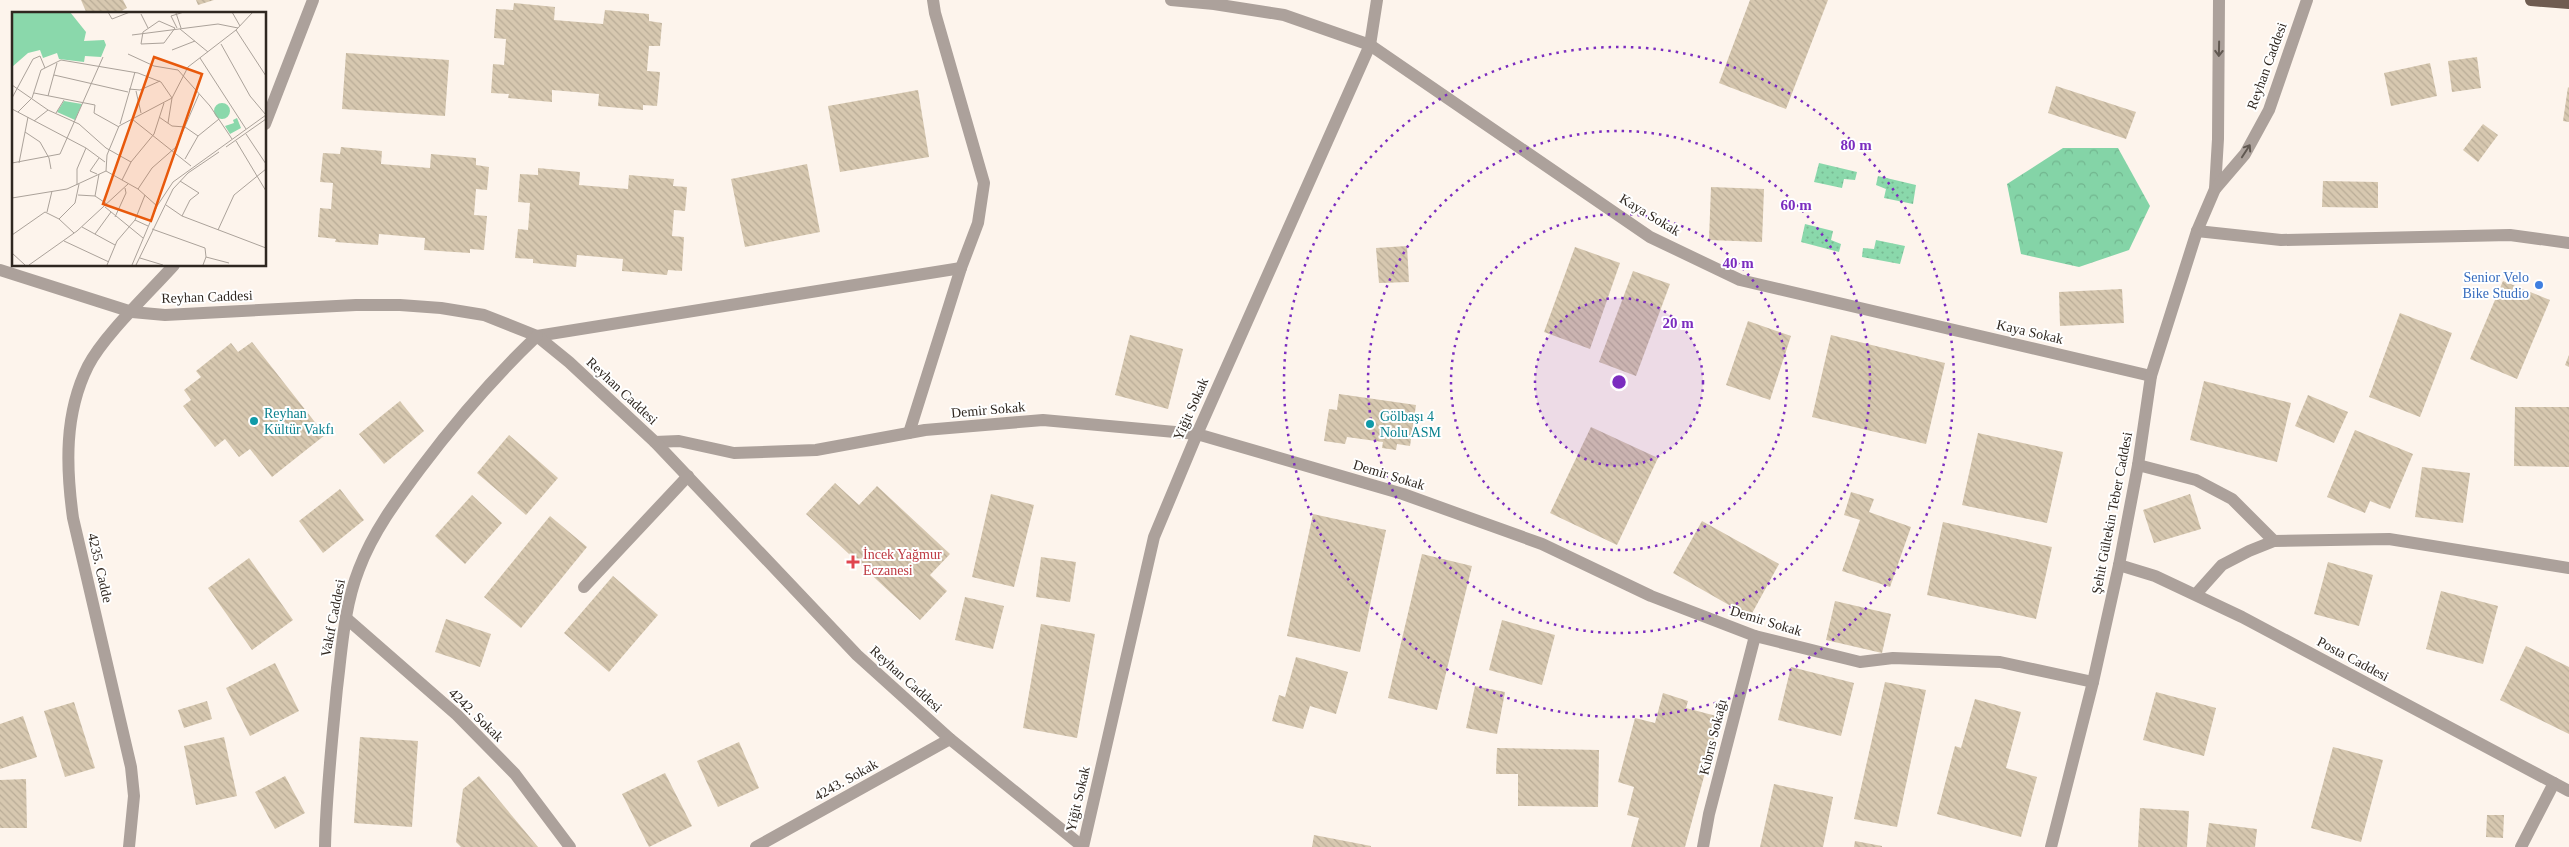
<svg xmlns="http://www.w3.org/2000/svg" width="2569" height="847" font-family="'Times New Roman',serif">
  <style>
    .grass { fill: url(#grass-dots) }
    .forest { fill: url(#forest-crowns) }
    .building { fill: url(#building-back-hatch) }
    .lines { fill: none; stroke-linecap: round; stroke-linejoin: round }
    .service { stroke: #aca19b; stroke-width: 12 }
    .minor { stroke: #aca19b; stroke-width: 12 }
    .tertiary { stroke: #aca19b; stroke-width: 12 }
    .primary { stroke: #6f5c51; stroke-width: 12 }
    .oneway { stroke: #615851 }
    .ring { fill: none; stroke: #7b2cbf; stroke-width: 2.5; stroke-dasharray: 2.5 5 }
    .shop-dot { fill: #3f7fe0; stroke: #fff; stroke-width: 2 }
    .culture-dot { fill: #0f9aa8; stroke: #fff; stroke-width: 2 }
    .health-dot { fill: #e0444e; stroke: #fff; stroke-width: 2 }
    .labels { text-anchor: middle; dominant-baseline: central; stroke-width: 4; stroke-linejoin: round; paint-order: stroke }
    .street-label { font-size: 14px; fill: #2f2720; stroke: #fff }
    .shop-label { font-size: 14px; fill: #366cbe; stroke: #fff; text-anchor: end }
    .culture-label { font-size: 14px; fill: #0d838f; stroke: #fff; text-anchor: start }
    .health-label { font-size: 14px; fill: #be3a42; stroke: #fff; text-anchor: start }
    .inset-road { fill: none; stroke: #aba29a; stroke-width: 1 }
    .view { fill: #e8590c; fill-opacity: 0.15; stroke: #e8590c; stroke-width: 2.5 }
    .inset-edge { fill: none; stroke: #2f2720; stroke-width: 2.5 }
    .centre { fill: #7b2cbf; stroke: #fff; stroke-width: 2.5 }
    .ring-label { font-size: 15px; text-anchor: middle; font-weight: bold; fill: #7b2cbf; stroke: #fff; stroke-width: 4; stroke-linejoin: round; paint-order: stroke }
  </style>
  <defs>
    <pattern id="grass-dots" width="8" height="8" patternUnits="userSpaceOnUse" patternTransform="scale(1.25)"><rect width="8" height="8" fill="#8ad8ab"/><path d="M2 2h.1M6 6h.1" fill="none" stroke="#77b993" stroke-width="1.8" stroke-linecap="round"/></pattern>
    <pattern id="forest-crowns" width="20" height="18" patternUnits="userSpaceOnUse" patternTransform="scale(1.25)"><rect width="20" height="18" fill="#84d4a7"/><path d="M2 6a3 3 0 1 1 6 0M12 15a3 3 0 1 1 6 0" fill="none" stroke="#72b68f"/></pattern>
    <pattern id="building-back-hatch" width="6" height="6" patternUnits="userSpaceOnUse" patternTransform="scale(1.25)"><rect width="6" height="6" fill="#d7c8b0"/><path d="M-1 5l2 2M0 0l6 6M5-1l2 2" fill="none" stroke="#b9ac97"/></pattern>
  </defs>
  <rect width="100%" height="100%" fill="#fdf4ec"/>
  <g class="grass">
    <polygon points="1819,163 1857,172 1855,180 1844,179 1842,188 1814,182"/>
    <polygon points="1878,176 1916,185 1913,204 1884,198 1886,189 1876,185"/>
    <polygon points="1805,224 1833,231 1831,240 1841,244 1839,252 1801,242"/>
    <polygon points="1876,240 1905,246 1900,264 1862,257 1863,248 1874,249"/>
  </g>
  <polygon class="forest" points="2063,148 2118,148 2150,206 2129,250 2079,267 2021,254 2007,184"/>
  <g class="building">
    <polygon points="81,0 123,0 127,8 116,14 87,14"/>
    <polygon points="196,0 214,0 198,5"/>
    <polygon points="1750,0 1828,0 1786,109 1719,83"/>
    <polygon points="514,3 555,7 554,20 603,24 605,10 649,14 649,21 662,23 660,46 649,46 647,71 660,72 657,106 643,105 643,110 598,106 599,94 552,90 552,102 508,98 509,94 491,93 493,64 504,65 506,39 494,38 496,9 513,10"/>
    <polygon points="346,53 449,60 445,116 342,109"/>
    <polygon points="2477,57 2481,88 2452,92 2448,61"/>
    <polygon points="2430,63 2437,96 2391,106 2384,73"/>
    <polygon points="2056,86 2136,112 2126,139 2048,113"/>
    <polygon points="2568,87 2569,88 2569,122 2563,121"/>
    <polygon points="918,90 929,157 840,172 828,106"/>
    <polygon points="2483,124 2498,135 2478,162 2463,150"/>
    <polygon points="341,147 382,151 381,164 430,168 431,154 476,158 476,165 489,167 487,190 476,189 474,215 487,216 484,250 470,249 470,253 424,250 425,238 379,234 378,245 335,242 336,239 318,237 320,208 331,209 333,183 320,182 323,153 340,154"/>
    <polygon points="807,164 820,232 745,247 731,179"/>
    <polygon points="538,168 580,172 579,185 628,189 629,175 674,179 673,186 687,187 685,211 674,210 672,236 684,237 682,271 668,270 667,275 622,271 623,259 577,255 576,267 533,263 533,259 515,258 518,229 528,230 530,203 518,202 520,174 538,175"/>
    <polygon points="2323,181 2378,182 2378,208 2322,207"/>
    <polygon points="1711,187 1764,189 1762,242 1709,240"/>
    <polygon points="1407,246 1409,282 1379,283 1376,248"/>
    <polygon points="1575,247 1620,263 1590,349 1544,332"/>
    <polygon points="1633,271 1670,284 1636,376 1599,362"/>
    <polygon points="2503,281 2550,300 2517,379 2470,359"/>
    <polygon points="2122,289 2124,323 2060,326 2059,292"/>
    <polygon points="2400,313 2452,333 2420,417 2369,397"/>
    <polygon points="1748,321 1791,336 1770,400 1726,385"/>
    <polygon points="1130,335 1183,349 1168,409 1115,395"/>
    <polygon points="1831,335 1945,363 1926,444 1812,417"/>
    <polygon points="252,342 325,435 272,477 250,449 239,457 225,439 215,447 183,406 191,400 184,390 201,377 196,371 231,343 238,352"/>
    <polygon points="2569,355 2569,367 2565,365"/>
    <polygon points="2204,381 2291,403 2277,462 2190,440"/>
    <polygon points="1339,394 1416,405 1410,446 1397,444 1396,450 1382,448 1383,442 1347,437 1345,444 1324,441 1329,409 1337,410"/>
    <polygon points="2308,395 2348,412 2334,443 2295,426"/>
    <polygon points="400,401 424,431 384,464 359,434"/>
    <polygon points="2515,407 2569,407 2569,467 2514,466"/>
    <polygon points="1591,427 1658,458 1617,545 1550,513"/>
    <polygon points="2355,430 2413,454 2390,509 2370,501 2365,513 2327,497"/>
    <polygon points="1978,433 2063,452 2047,523 1962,505"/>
    <polygon points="509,435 558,478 526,515 477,473"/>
    <polygon points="2422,467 2470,473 2463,523 2415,517"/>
    <polygon points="835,483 859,505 877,486 950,554 930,575 947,591 920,620 806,514"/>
    <polygon points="340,489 364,520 323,553 299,521"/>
    <polygon points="1851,492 1874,499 1869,512 1911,527 1890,587 1842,571 1860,520 1844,515"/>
    <polygon points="991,494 1034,505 1014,587 972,577"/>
    <polygon points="2190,494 2201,529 2154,543 2143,510"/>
    <polygon points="472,495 502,523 465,564 435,536"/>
    <polygon points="1313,514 1386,530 1360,652 1287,636"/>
    <polygon points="550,516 587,547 521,628 484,597"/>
    <polygon points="1702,521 1779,564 1750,617 1673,573"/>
    <polygon points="1943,522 2052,547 2036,619 1927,595"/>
    <polygon points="1422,554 1472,566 1437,710 1388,698"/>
    <polygon points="1041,557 1076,562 1070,602 1036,597"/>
    <polygon points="249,558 293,620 252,650 208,588"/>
    <polygon points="2328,562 2373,575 2359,626 2314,614"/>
    <polygon points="613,576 658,615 609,672 564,633"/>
    <polygon points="2441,591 2498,606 2483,664 2426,649"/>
    <polygon points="965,597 1004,606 993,649 955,640"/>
    <polygon points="1835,601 1891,614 1882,653 1826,640"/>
    <polygon points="446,619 491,634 480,667 435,652"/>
    <polygon points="1502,620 1555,635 1542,685 1489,670"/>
    <polygon points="1041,624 1095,634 1077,738 1023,728"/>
    <polygon points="2526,646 2569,667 2569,734 2500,700"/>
    <polygon points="1296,657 1348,672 1336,714 1310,706 1303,729 1272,721 1279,695 1285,697"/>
    <polygon points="275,663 299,711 250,736 226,688"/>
    <polygon points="1791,667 1854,683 1841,736 1778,720"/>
    <polygon points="1885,682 1926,690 1897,827 1854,819"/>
    <polygon points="1475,686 1505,692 1497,734 1466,728"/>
    <polygon points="2156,692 2216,708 2204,756 2143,740"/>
    <polygon points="1663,693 1688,701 1686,708 1720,717 1685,847 1631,847 1639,818 1627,815 1634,787 1618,782 1635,718 1655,723"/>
    <polygon points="1975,699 2021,712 2006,768 2037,777 2021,837 1937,814 1955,746 1961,748"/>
    <polygon points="207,701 212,719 184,728 178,710"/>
    <polygon points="74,702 95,768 65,777 44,711"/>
    <polygon points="23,716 37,757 0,769 0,724"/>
    <polygon points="224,737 237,796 196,805 184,746"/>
    <polygon points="360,737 418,741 412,827 354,823"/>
    <polygon points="739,742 759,788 718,807 697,761"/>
    <polygon points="2333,747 2383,760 2361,842 2311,828"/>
    <polygon points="1497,748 1599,750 1598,807 1518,806 1518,774 1496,774"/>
    <polygon points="665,773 692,826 649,847 622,794"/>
    <polygon points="285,776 305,813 275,829 255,792"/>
    <polygon points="479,776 538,847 461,847 456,842 463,789"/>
    <polygon points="26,779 27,828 0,828 0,780"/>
    <polygon points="1774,784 1833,797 1823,847 1760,847"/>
    <polygon points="2140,808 2189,811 2187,847 2138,847"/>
    <polygon points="2487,815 2504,815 2503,838 2486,837"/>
    <polygon points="2209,823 2257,829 2255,847 2206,847"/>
    <polygon points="1314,835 1371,846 1371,847 1312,847"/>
    <polygon points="1855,841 1882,846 1882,847 1854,847"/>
  </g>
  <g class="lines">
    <polyline class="service" points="584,587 688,476"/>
    <g class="minor">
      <polyline points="1171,0 1214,4 1284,15 1370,45 1650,237 1740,280 2151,376"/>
      <polyline points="2197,231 2281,240 2510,235 2569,243"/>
      <polyline points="537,336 961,268"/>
      <polyline points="909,433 961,268 978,223 984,183 935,13 933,0"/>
      <polyline points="655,442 679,441 734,453 816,450 925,430 1043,420 1197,434 1403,494 1542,544 1651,596 1755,636 1860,662 1893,658 2000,662 2093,682"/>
      <polyline points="2138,465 2196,480 2232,499 2274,541"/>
      <polyline points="2196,594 2222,565 2249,551 2274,541 2389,539 2569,568"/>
      <polyline points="346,618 457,715 515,774 570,847"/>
      <polyline points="756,847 950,739"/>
      <polyline points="1083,847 1154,537 1197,434 1370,45 1377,0"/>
      <polyline points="1703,847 1709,814 1755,636"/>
      <polyline points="2521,847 2554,783"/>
    </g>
    <g class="tertiary">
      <polyline points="265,124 313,0"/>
      <polyline points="2215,189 2218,139 2219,0"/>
      <polyline points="0,270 132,312 165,315 356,305 400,305 441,308 484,315 537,336 569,362 655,442 857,655 950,739 1083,847"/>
      <polyline points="2119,565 2155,576 2242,617 2569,791"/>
      <path d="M 129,847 L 134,796 L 131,767 L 73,518 C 66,467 64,414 88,366 C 104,335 150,292 174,265"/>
      <path d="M 325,847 C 326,794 332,741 337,688 C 342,648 344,607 359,569 C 373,532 396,501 420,469 C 456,421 494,377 537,336"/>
      <polyline points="2051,847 2093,682 2119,565 2138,465 2151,376 2197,231 2215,189 2245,154 2269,110 2307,0"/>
    </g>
    <polyline class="primary" points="2531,0 2569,3"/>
  </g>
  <defs><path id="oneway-shaft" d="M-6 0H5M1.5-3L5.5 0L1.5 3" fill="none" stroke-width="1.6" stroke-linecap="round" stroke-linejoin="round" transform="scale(1.25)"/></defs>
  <g class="oneway">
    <use href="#oneway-shaft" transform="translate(2219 49) rotate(91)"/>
    <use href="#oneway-shaft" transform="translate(2246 151) rotate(-57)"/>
  </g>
  <circle cx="1619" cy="382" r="84" fill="#7b2cbf" fill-opacity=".12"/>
  <g class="ring">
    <circle cx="1619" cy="382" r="84"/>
    <circle cx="1619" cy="382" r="168"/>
    <circle cx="1619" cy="382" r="251"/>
    <circle cx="1619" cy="382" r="335"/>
  </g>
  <circle class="shop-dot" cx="2539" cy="285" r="5"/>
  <g class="culture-dot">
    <circle cx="254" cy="421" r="5"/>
    <circle cx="1370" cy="424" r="5"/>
  </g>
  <path class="health-dot" d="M850.5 554.5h5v5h5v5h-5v5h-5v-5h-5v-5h5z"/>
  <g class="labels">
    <g class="street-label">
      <text transform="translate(2267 66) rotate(-70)">Reyhan Caddesi</text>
      <text transform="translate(1650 215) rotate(31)">Kaya Sokak</text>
      <text transform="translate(207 297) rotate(-2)">Reyhan Caddesi</text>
      <text transform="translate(2030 332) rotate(13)">Kaya Sokak</text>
      <text transform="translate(622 391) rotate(43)">Reyhan Caddesi</text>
      <text transform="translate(1191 409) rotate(-66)">Yiğit Sokak</text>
      <text transform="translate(988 410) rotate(-5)">Demir Sokak</text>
      <text transform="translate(1389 475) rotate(17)">Demir Sokak</text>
      <text transform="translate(2112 513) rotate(-79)">Şehit Gültekin Teber Caddesi</text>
      <text transform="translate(100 568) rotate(77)">4235. Cadde</text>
      <text transform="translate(333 618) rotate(-79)">Vakıf Caddesi</text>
      <text transform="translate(1766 621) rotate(17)">Demir Sokak</text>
      <text transform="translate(2353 659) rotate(28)">Posta Caddesi</text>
      <text transform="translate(906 679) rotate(42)">Reyhan Caddesi</text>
      <text transform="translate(476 715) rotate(44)">4242. Sokak</text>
      <text transform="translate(1713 737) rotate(-76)">Kıbrıs Sokağı</text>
      <text transform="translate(846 780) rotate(-29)">4243. Sokak</text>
      <text transform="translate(1078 799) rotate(-77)">Yiğit Sokak</text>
    </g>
    <g class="shop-label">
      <text x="2529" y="277">Senior Velo<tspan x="2529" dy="16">Bike Studio</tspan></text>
    </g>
    <g class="culture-label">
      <text x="264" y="413">Reyhan<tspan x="264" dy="16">Kültür Vakfı</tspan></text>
      <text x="1380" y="416">Gölbaşı 4<tspan x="1380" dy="16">Nolu ASM</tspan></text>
    </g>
    <g class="health-label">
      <text x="863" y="554">İncek Yağmur<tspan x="863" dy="16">Eczanesi</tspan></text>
    </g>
  </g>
  <g transform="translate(12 12)">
    <rect width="254" height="254" fill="#fdf4ec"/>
    <path d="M 0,0 L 58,0 L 74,20 L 72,29 L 92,28 L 94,33 L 89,45 L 73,44 L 72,50 L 47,47 L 45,41 L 31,46 L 28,38 L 16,41 L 0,55 ZM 52,89 L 70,92 L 63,108 L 45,100 Z" fill="#8ad8ab"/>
    <path d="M202 99a8 8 0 1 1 16 0a8 8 0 1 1-16 0ZM 225,106 L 229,116 L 218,122 L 213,114 L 222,111 L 221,108 Z" fill="#8ad8ab"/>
    <path class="inset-road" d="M 96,0 L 100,7 L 118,0M 220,0 L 228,14M 164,1 L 169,16M 129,2 L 136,16M 147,9 L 163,16 L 152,31 L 129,32 L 131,20 ZM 165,16 L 159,4 L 172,0M 168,17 L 196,40M 224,18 L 254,64M 120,23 L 206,12 L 226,16M 209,32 L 238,84 L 254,103M 160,38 L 183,29M 116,42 L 142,54 L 166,58 L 198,94 L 220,127M 188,46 L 234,117M 42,63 L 116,80M 0,73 L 36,98 L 67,112 L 94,136 L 119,150M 117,77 L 128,78 L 148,69M 124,79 L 129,101M 22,81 L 83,93 L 82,101 L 107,115M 36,84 L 45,51M 0,86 L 21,47 L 28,44 L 33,56M 0,97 L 74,136 L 93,150M 6,100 L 20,86 L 29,58 L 49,48 L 126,61 L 149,70 L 160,86 L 156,111M 44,101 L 52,88M 147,105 L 160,114 L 173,115 L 186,124M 120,107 L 179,154M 22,109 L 36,98M 108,112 L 123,60M 13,120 L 28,130 L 37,146 L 39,157M 234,122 L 254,152M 224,129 L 254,179M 214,135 L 254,107M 173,147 L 186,124 L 207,107M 0,151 L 48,142 L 91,45M 7,151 L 16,105M 94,159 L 95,143 L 107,114 L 160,86 L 176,55 L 224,18 L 241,0M 85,162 L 78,159 L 87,146M 110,168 L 119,150 L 142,122 L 152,91M 168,169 L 187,181 L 178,188 L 170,204M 65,173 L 65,157 L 74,136M 126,177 L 140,156 L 164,135 L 187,82M 66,183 L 83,184 L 95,192M 83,184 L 87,162M 0,186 L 55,177 L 94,159 L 126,177 L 145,194M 154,193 L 170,204 L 254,236M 93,195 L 131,226M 35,200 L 40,179M 103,205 L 114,181 L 113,176M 47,207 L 62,221M 123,208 L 133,183M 70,215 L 103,233M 140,217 L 193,236 L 194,245M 206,218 L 222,183 L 254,157M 83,222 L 99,200M 0,223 L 33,200 L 47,207 L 63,191 L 67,172M 52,229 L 97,250M 0,241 L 13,253M 128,246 L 151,253M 17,253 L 65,219 L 116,172M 95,253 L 105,229 L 123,208 L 136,214M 120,253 L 145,194 L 161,170 L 254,103M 124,253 L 161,177 L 176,161 L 207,140M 191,253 L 194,245 L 217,251"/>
    <path class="view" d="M 142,45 L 190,62 L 139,209 L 91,192 Z"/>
    <rect width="254" height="254" class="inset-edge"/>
  </g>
  <circle cx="1619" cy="382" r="8" class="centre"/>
  <g class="ring-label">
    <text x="1856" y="150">80 m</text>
    <text x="1796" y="210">60 m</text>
    <text x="1738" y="268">40 m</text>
    <text x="1678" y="328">20 m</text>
  </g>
</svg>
